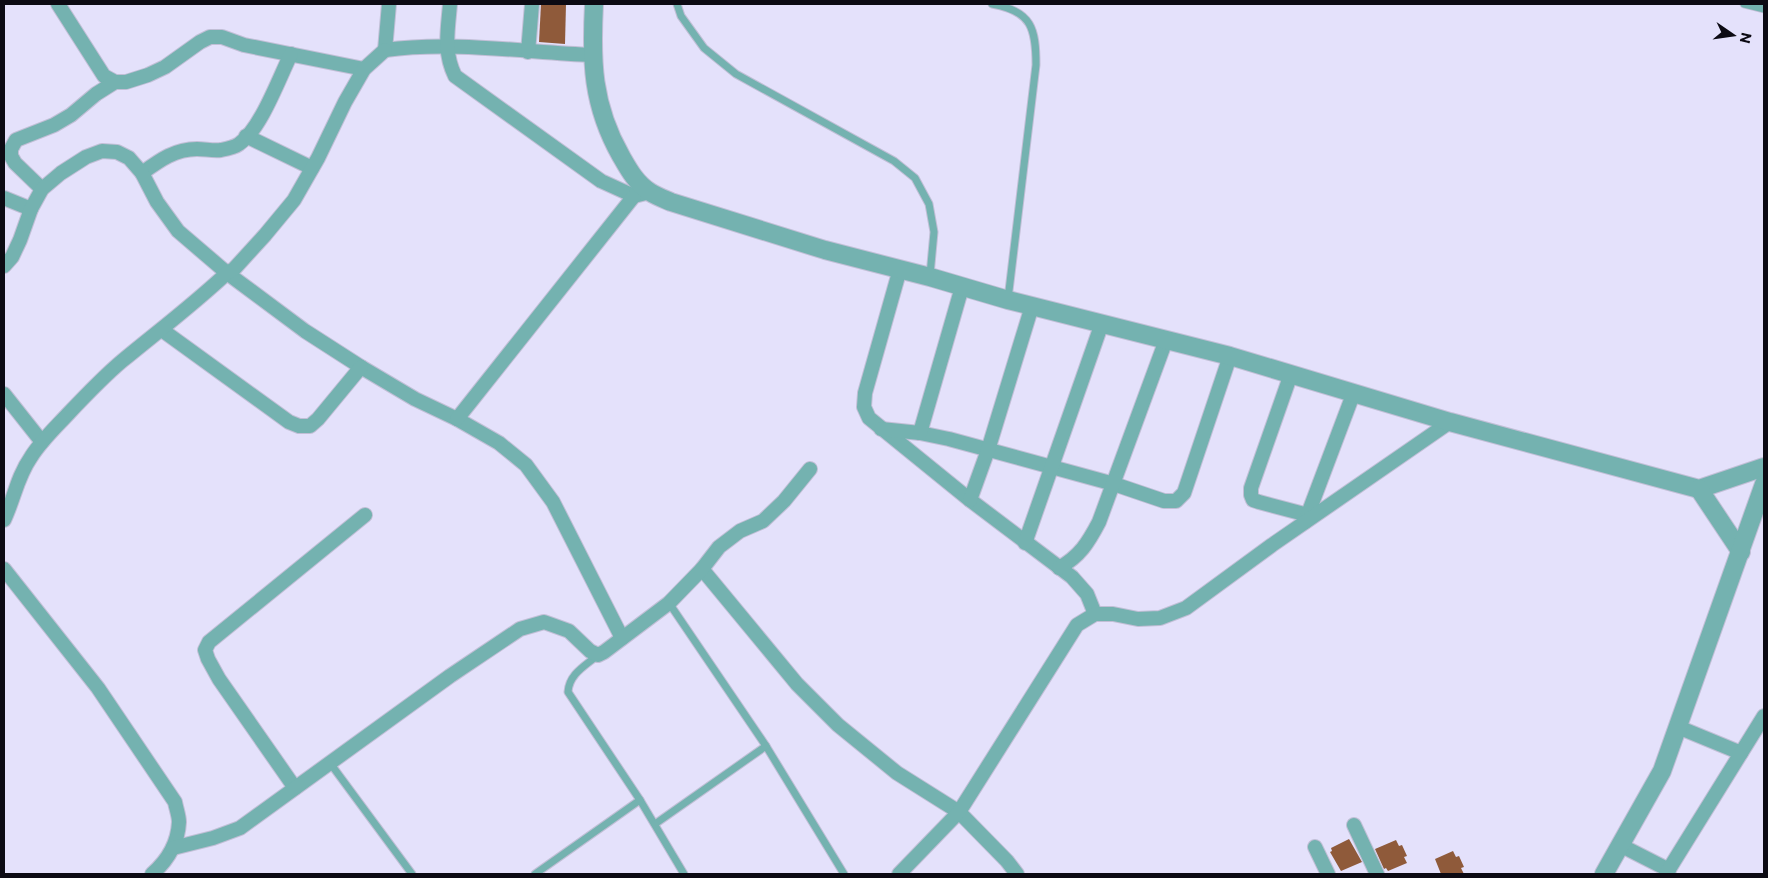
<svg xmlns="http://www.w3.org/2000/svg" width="1768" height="878" font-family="Commissioner,sans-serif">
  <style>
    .building { fill: #8f5a3a }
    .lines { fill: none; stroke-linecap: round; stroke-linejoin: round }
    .service-casing { stroke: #c1bfd6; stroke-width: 9 }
    .minor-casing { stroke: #c1bfd6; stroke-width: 16 }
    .tertiary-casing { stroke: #c1bfd6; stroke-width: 20 }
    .service { stroke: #74b2b0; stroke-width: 7 }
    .minor { stroke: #74b2b0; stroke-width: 14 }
    .tertiary { stroke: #74b2b0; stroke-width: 18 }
  </style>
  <rect width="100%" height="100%" fill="#e4e1fb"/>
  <g class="building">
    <polygon points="541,4 566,4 565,44 539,42"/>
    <polygon points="1349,839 1362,862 1341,871 1330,852 1332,851 1331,848"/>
    <polygon points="1396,840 1399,846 1402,845 1407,856 1404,857 1407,863 1388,871 1386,868 1384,869 1375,849"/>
    <polygon points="1453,851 1456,857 1459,856 1464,867 1461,868 1464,874 1441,874 1435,859"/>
  </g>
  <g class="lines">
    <g class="service-casing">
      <g id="service">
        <polyline points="677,4 681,16 704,48 736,74 894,161 915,178 929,204 934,232 930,275"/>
        <path d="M 992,4 C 1032,11 1036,29 1036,65 L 1008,299"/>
        <polyline points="1744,4 1764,9"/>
        <polyline points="669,603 766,746 844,874"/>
        <path d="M 598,655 C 585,666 569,674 568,692 L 640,800 L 684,874"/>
        <polyline points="330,763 412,874"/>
        <polyline points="655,824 766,746"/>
        <polyline points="535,874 640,800"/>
      </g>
    </g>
    <g class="minor-casing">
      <g id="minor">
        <polyline points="58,4 104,76 115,82 126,82 148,75 165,67 200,42 210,37 222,37 244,45 364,69"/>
        <path d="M 389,4 L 385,50 C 452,41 524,52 592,55"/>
        <path d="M 450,4 C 448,29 443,52 455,76 L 601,181 L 634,196 L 650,192"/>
        <polyline points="528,52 532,4"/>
        <polyline points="246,136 312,168"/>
        <path d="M 142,173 C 160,160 175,149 197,149 C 205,149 213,151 221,150 C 226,149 235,147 239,144 C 261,129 279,78 291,54"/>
        <polyline points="42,189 15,163 11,156 11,149 16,140 54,125 71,115 96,94 115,82"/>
        <polyline points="4,198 31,209"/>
        <polyline points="4,266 12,257 20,240 31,209 42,189 61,173 86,157 102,151 117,152 129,158 142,173 157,202 178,231 227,273 305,331 361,367 415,399 457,419 499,443 526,465 553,502 622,638"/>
        <polyline points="900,269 865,393 864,407 869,418 970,500 1072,577 1087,594 1095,614"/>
        <polyline points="162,330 289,422 299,426 310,426 318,419 361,367"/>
        <polyline points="1291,374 1251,488 1251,495 1253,500 1259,502 1308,515"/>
        <polyline points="4,394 42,442"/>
        <polyline points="457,419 634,196"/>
        <polyline points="881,429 920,433 949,439 1114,484 1164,501 1176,501 1184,493 1230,356"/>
        <polyline points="920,433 962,287"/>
        <polyline points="970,500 988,450 1032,306"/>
        <path d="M 4,520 C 14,499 17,477 31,457 C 41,441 55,428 68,414 C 85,396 103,377 122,361 C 157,332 193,305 227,273 L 234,269 L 265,235 L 294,200 L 318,158 L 345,102 L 364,69 L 385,50"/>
        <polyline points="1305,522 1354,392"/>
        <polyline points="1025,543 1102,323"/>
        <path d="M 1059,568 C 1080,556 1088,543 1099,522 L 1166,340"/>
        <path d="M 4,569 L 98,688 L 175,802 C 176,808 179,816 179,822 C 178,843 167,861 152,874"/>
        <polyline points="702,569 797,684 838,725 897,773 959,812 1007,861 1017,874"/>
        <polyline points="1678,727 1741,753"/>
        <polyline points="295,788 219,679 208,659 205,650 209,642 365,515"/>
        <polyline points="1354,825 1377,874"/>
        <polyline points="1620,845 1669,870"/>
        <polyline points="1315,847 1328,874"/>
        <polyline points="173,848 213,838 240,828 450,676 520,629 544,622 569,631 590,651 598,655 604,652 669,603 702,569 719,547 740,531 763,521 784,501 810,469"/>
        <polyline points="899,874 959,812 1077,625 1095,614 1113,614 1138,619 1160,618 1186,608 1272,545 1450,422"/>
        <polyline points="1666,874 1764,716"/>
      </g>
    </g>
    <g class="tertiary-casing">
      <g id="tertiary">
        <path d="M 594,4 C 591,61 592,105 621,156 C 629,170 636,183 650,192 C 656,196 664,199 671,202 L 825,250 L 930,277 L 1008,300 L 1230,356 L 1450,422 L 1699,489 L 1764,467"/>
        <polyline points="1699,489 1741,552"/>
        <polyline points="1604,874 1662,771 1764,484"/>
      </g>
    </g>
    <use href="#service" class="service"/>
    <use href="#minor" class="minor"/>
    <use href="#tertiary" class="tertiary"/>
  </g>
  <rect width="1768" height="878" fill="none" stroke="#0c0a13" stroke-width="10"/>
  <g transform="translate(1733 35) rotate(103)" stroke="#e4e1fb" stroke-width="4" paint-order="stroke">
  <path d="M0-4L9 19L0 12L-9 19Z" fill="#0c0a13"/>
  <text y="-8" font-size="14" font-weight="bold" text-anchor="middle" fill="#0c0a13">N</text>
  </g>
</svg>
